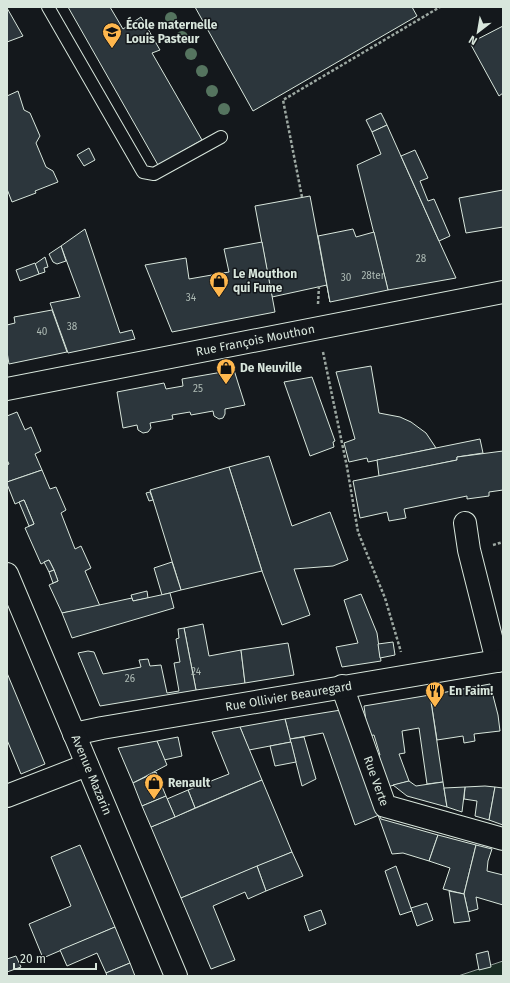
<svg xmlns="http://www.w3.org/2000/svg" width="510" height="983" font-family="'Fira Sans',sans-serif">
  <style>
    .green { fill: #1a2d24; stroke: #939e99 }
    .building { fill: #2c363c; stroke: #d8e6dc }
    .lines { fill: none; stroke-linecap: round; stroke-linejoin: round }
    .service-casing { stroke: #d8e6dc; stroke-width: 14 }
    .minor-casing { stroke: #d8e6dc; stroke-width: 24 }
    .tertiary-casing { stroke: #d8e6dc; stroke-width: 24 }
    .path { stroke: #9da8a2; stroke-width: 2.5; stroke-dasharray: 3 2; stroke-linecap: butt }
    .service { stroke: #14181c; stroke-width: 12 }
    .minor { stroke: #14181c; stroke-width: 22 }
    .tertiary { stroke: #14181c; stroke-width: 22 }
    .tree { fill: #55745f }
    .labels { text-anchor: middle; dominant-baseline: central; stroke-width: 3; stroke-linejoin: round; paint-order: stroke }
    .number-label { font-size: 10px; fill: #adbab4 }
    .poi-label { font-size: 12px; font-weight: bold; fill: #d8e6dc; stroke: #14181c; text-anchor: start }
    .street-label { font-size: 12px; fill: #d8e6dc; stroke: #14181c }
  </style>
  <rect width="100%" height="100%" fill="#14181c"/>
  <polygon class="green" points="503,961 503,976 458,976"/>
  <g class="building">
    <polygon points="68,7 110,7 123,29 141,17 160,50 152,53 202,140 158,165"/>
    <polygon points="195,7 412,7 417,16 253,111"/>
    <polygon points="7,8 23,36 7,42"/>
    <polygon points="503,26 503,93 499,96 470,43"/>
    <polygon points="18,91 24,110 30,113 40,136 36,143 46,167 53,171 58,182 35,191 36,193 12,202 7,189 7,96"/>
    <polygon points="381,113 387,125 372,132 366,120"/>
    <polygon points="387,125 439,241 456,278 388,290 357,165 381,154 372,132"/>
    <polygon points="89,148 95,160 84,166 77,155"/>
    <polygon points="415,150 428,178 420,181 428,201 434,199 450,236 439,241 401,156"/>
    <polygon points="503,190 503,227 466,233 459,198"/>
    <polygon points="310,196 330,302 327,285 272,297 255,206"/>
    <polygon points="85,229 120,333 132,330 135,339 68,353 50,303 80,297 61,246"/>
    <polygon points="353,229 356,237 374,232 388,290 330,302 318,236"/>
    <polygon points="262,242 275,312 172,332 145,265 186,258 189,279 229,272 224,249"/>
    <polygon points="61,246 66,261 57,264 53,262 49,254"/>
    <polygon points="45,257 48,267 44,268 45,272 39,274 35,264"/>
    <polygon points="35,263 39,274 20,281 16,270"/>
    <polygon points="52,310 67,352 9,364 7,352 7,323 7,325 15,323 14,317"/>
    <polygon points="371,366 379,413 400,417 411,422 426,433 436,448 368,462 367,458 349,462 344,443 355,439 336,372"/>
    <polygon points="234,370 245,405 225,409 225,414 223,418 219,419 214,416 213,411 191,415 190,412 172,415 173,419 150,423 151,428 148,432 143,433 138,430 137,425 123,428 117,392 164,383 166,389 183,386 182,379"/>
    <polygon points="312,377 335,441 333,442 334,447 310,456 284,382"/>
    <polygon points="17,412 25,430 31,427 41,451 35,454 42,470 7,482 7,465 9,464 7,460 7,416"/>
    <polygon points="480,439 483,453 457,457 457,460 379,476 377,460"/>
    <polygon points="503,451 503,490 489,492 489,496 467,499 467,496 404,509 406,518 389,521 387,512 360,518 353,481 457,460 457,457"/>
    <polygon points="269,456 292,526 330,512 348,560 333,566 294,569 310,615 282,625 262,571 229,467"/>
    <polygon points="229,467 262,571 181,590 150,490"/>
    <polygon points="42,470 50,489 56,487 66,510 61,513 75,549 81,546 91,568 85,571 100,606 62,613 49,585 58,581 54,570 49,560 41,564 25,528 34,524 24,500 15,504 7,484 7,482"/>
    <polygon points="150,492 153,500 149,501 146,493"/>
    <polygon points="24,500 34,524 29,526 19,502"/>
    <polygon points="49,560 54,570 49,572 44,562"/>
    <polygon points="172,562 181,590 162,595 154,568"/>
    <polygon points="54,570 58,581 53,583 49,572"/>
    <polygon points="147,591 148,598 133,601 131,595"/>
    <polygon points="170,593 174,608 72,638 62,613 132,598 133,601"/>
    <polygon points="361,594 377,633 381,661 342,667 336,647 358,643 344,600"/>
    <polygon points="203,624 209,656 241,650 245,683 196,690 184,628"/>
    <polygon points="184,628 196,690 100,706 78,653 88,651 94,652 103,674 141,667 139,660 148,659 150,666 161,665 167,693 179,691 174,663 180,662 176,639 179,638 178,629"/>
    <polygon points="393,642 395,655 380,658 378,644"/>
    <polygon points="288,643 294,675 245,683 241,650"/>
    <polygon points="7,673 45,764 21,774 7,740"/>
    <polygon points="490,684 498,715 500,731 474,734 475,741 464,743 463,736 437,740 430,695"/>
    <polygon points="430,695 443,782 427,784 419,728 402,731 405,753 399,754 409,781 387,787 374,757 380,755 374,735 368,736 364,706"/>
    <polygon points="341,710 379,815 355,825 323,733 290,739 285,719"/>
    <polygon points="285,719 291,742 249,750 240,727"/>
    <polygon points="240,727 262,780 195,808 188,790 229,774 212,732"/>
    <polygon points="178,737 182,756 164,760 157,741"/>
    <polygon points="304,737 316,779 302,786 290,739"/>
    <polygon points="157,741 167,765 133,783 118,748"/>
    <polygon points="291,742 296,762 275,766 270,746"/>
    <polygon points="156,772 166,796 142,806 133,783"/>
    <polygon points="262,780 292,852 181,898 151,827"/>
    <polygon points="409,781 416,786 443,782 447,807 407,796 393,785"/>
    <polygon points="485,786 495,787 489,820 475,816 477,801 464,799 465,787"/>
    <polygon points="465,787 462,812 447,807 444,788"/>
    <polygon points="495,787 503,788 503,825 489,820"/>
    <polygon points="188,790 195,808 175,817 167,799"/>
    <polygon points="166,796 175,817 151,827 142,806"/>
    <polygon points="378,815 379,815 381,819 438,835 429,861 403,853 392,854"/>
    <polygon points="438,835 476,845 464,894 443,889 450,868 429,861"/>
    <polygon points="80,845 115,927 43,958 29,924 71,906 51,857"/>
    <polygon points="476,845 492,849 488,861 487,871 503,875 503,905 476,897 478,909 468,912 464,894"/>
    <polygon points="292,852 303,876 266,891 257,866"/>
    <polygon points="257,866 266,891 248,899 245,892 213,906 235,960 211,969 181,898"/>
    <polygon points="396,866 412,911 400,915 385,871"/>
    <polygon points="449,891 464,894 470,921 454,923"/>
    <polygon points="427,903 433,920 417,926 411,908"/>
    <polygon points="321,910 326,924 309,931 304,916"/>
    <polygon points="115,927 130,963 106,973 97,953 67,966 60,950"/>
    <polygon points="488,951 491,967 479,970 476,954"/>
    <polygon points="16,956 21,967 7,972 7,959"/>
    <polygon points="130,963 135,976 107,976 106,973"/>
  </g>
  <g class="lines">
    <g class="service-casing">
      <polyline id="service" points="48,7 143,172 154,174 221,137"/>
    </g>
    <g class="minor-casing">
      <g id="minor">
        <path id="s1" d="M 7,389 L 503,292"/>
        <polyline points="465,523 469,550 497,661"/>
        <path id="s2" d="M 342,686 L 385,806 L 503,839"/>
        <path id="s3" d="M 74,734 L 102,728 L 503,660"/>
        <polyline points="7,796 87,765"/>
      </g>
    </g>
    <g class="tertiary-casing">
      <g id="tertiary">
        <path id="s4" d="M 7,574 L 176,976"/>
      </g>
    </g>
    <g class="path">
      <polyline points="302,197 283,100 440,7"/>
      <polyline points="318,304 319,286"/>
      <polyline points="323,352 347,467 358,532 385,598 401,652"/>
      <polyline points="493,545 503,542"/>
    </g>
    <use href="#service" class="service"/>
    <use href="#minor" class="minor"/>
    <use href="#tertiary" class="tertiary"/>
  </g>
  <g class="tree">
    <circle cx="171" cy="18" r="6"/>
    <circle cx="182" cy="37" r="6"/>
    <circle cx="191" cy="54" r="6"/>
    <circle cx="202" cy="71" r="6"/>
    <circle cx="212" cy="91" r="6"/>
    <circle cx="224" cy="109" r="6"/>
  </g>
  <defs>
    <g id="school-pin" transform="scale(1)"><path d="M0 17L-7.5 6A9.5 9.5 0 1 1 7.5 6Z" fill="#ffb74d" stroke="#14181c"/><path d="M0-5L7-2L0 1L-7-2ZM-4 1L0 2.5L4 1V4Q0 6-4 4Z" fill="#111"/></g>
    <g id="shop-pin" transform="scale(1)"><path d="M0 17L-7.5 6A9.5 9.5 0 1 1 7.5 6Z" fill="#ffb74d" stroke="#14181c"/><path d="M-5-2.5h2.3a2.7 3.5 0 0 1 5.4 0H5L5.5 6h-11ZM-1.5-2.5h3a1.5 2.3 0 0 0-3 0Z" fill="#111"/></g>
    <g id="restaurant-pin" transform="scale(1)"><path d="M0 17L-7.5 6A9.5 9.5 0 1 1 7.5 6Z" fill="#ffb74d" stroke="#14181c"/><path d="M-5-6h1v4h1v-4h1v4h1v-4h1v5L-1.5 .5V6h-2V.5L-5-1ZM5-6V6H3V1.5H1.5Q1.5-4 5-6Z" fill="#111"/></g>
  </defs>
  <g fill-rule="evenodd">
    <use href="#school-pin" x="112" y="32"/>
    <use href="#shop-pin" x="219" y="281"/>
    <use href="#shop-pin" x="226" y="368"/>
    <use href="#restaurant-pin" x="435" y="691"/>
    <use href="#shop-pin" x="154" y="783"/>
  </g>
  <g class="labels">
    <g class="number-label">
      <text x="421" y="259">28</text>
      <text x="373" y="276">28ter</text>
      <text x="346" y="278">30</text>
      <text x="191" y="298">34</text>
      <text x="72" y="327">38</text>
      <text x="42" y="332">40</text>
      <text x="198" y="389">25</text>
      <text x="196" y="672">24</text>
      <text x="130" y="679">26</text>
    </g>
    <g class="poi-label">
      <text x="126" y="25">École maternelle<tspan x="126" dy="14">Louis Pasteur</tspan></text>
      <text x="233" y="274">Le Mouthon<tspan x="233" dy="14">qui Fume</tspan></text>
      <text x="240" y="368">De Neuville</text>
      <text x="449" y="691">En Faim!</text>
      <text x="168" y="783">Renault</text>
    </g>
    <g class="street-label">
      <text stroke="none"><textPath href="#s1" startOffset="253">Rue François Mouthon</textPath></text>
      <text stroke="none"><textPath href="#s3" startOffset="218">Rue Ollivier Beauregard</textPath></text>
      <text stroke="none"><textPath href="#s4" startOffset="218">Avenue Mazarin</textPath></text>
      <text stroke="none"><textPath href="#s2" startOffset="101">Rue Verte</textPath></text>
    </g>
  </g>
  <rect width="510" height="983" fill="none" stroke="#d8e6dc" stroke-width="16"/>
  <g transform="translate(478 32) rotate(211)" stroke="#14181c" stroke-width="3" paint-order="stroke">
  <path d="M0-3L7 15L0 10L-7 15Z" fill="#d8e6dc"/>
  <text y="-6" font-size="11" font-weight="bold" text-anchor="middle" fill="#d8e6dc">N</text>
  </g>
  <path d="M14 963v6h82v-6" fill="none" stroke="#d8e6dc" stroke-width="2"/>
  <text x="20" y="963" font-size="12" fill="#d8e6dc" stroke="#14181c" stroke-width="3" paint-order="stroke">20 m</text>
</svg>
